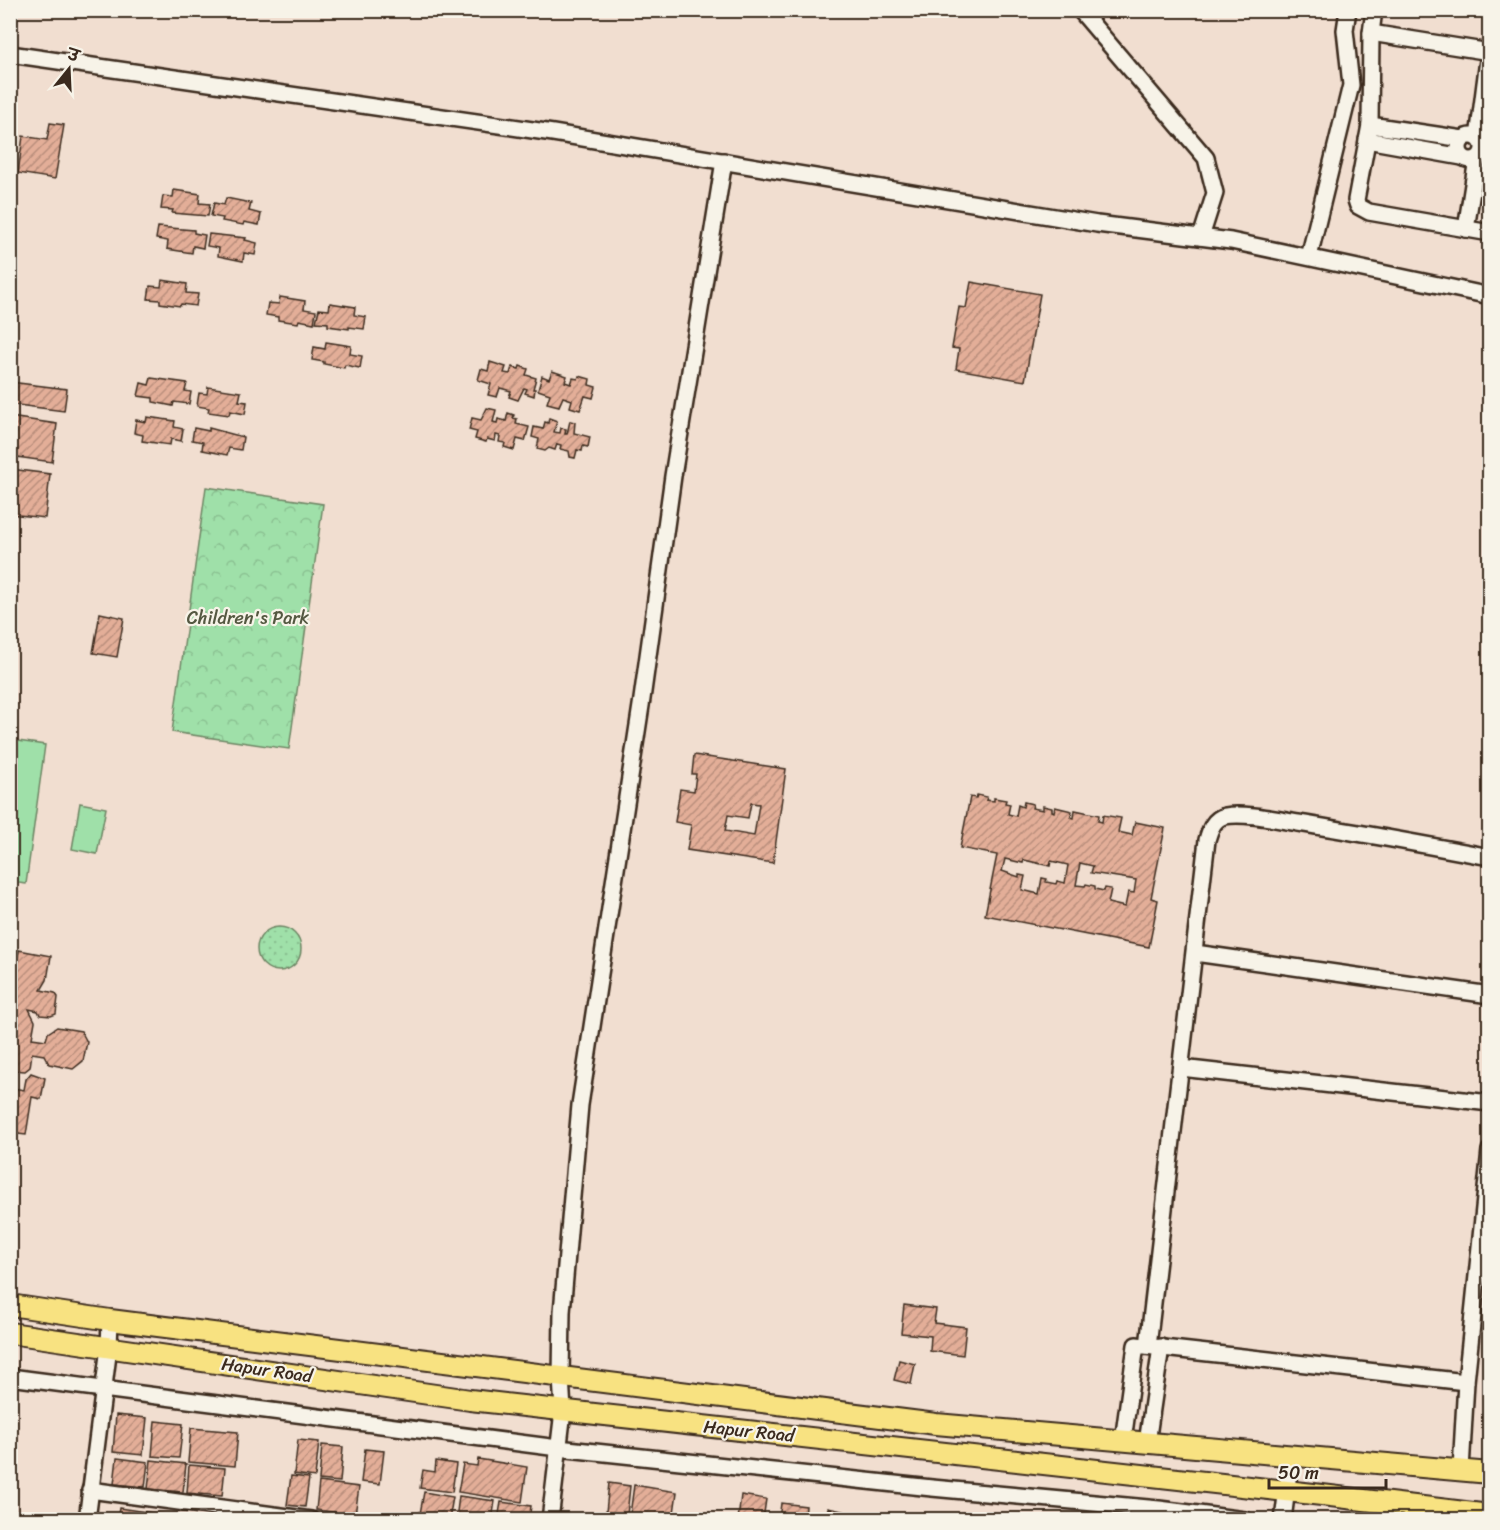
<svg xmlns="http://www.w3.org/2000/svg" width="1500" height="1530" font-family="Sriracha,'Playpen Sans Deva',sans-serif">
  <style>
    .grass { fill: url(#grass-dots); stroke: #6d8564; stroke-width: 1.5 }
    .forest { fill: url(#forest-crowns); stroke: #6d8564; stroke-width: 1.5 }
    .pitch { fill: #9fe0a9; stroke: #6d8564; stroke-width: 1.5 }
    .building { fill: url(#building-hatch); stroke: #3b2a1e; stroke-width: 1.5; fill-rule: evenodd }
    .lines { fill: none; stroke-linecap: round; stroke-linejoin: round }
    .minor-casing { stroke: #3b2a1e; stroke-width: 20 }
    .major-casing { stroke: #3b2a1e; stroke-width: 24 }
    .minor { stroke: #f7f3e8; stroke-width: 15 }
    .major { stroke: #f8e281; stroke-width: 20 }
    .labels { text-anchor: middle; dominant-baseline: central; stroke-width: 4.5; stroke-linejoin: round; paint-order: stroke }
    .park-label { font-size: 18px; fill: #545841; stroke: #f7f3e8 }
    .street-label { font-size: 18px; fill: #3b2a1e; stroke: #f7f3e8 }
  </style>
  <defs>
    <pattern id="grass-dots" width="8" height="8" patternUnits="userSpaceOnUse" patternTransform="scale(1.5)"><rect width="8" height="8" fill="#9fe0a9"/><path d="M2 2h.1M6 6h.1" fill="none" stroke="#8ac091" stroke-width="1.8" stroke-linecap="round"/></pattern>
    <pattern id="forest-crowns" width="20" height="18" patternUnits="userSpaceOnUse" patternTransform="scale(1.5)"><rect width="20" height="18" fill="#9fe0a9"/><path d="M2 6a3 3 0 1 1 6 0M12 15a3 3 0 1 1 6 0" fill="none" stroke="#8ac091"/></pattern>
    <pattern id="building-hatch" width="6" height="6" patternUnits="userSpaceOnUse" patternTransform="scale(1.5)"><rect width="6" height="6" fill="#e3ae98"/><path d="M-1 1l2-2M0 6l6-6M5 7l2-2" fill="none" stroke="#b98e7b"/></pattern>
  </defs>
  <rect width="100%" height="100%" fill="#f1ded0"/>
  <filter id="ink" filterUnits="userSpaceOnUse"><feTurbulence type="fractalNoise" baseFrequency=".0167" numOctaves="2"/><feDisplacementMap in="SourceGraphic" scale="12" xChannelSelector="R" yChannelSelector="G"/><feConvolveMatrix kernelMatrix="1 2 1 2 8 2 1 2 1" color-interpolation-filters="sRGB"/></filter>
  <g filter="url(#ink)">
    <circle class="grass" cx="279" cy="949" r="22"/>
    <polygon class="forest" points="206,487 323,504 289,749 172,732"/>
    <g class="pitch">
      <polygon points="11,740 45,745 26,884 11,882"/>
      <polygon points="80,803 106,808 97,854 72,849"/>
    </g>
    <g class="building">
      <polygon points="50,123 64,125 55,179 18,173 23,136 47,140"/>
      <polygon points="174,190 200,194 199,203 210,204 208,216 172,213 173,210 161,209 163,196 173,197"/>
      <polygon points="226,198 251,203 249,211 261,214 259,225 244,222 243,225 222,221 223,218 211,216 214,203 224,205"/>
      <polygon points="158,227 194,230 194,233 205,235 203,248 193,246 192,253 167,249 168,241 156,239"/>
      <polygon points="209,234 246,238 245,240 257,243 255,255 244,253 243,261 218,256 219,248 207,246"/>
      <polygon points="162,280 187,284 186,293 198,294 196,306 181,304 180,306 160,303 160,300 148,299 150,286 161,287"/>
      <polygon points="971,282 1040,294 1025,381 956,369 959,349 952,348 959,307 966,308"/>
      <polygon points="280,297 305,301 304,309 316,311 314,323 299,320 298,323 278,320 278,317 266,315 268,303 279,304"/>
      <polygon points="330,303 355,307 354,315 366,317 364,329 349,327 349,329 328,326 328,323 316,322 319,309 329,310"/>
      <polygon points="326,342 351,346 350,354 362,356 360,368 345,365 344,368 324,364 324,362 312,360 314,347 325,349"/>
      <polygon points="490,362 506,367 504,373 510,374 512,367 519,369 520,366 528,369 526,375 536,378 533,389 535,389 534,396 525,393 527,389 524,388 518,400 509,397 511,391 500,388 497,397 488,395 491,384 478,380 481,369 488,371"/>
      <polygon points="552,371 567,376 565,382 571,384 573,378 578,379 579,376 590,379 589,385 596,387 593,398 585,396 580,410 570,407 572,400 563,397 559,406 547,403 550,394 538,390 542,376 549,379"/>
      <polygon points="151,378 187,383 185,391 191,392 189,404 174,402 173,406 153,402 153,398 138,396 141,383 149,385"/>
      <polygon points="10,382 67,389 64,411 10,404"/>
      <polygon points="208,387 241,392 239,401 247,402 245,414 230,411 229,415 208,412 209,408 197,406 199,393 207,394"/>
      <polygon points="487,408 496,410 493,422 497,423 498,419 506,421 508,413 514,415 513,418 517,419 516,424 529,427 525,441 517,439 514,450 504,447 505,443 499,442 500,436 496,435 495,441 487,439 486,442 475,439 477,432 469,430 472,418 481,420"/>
      <polygon points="10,417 57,424 52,462 10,456"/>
      <polygon points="147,417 175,421 174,427 183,429 181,441 171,439 170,445 142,441 143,435 134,433 136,420 146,422"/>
      <polygon points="549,418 557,421 554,432 560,433 561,428 566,429 565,434 567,434 570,421 575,422 574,433 590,437 588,447 583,446 582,451 577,450 575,458 570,457 569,451 560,449 561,445 557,444 555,450 549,448 545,451 537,449 539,439 532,437 534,427 543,429 545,422 548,423"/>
      <polygon points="194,428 209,431 209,428 243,437 241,450 229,448 227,455 202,450 203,442 192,440"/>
      <polygon points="10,469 50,474 45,518 10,514"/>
      <polygon points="100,613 124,618 117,657 93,653"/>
      <path d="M 694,755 L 786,769 L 773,863 L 687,850 L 691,825 L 675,822 L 680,789 L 694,791 L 696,774 L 692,774 ZM 751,803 L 759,804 L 754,836 L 725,831 L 728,815 L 748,818 Z"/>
      <path d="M 977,795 L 987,797 L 986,800 L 994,801 L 994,798 L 1006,800 L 1005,803 L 1010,804 L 1008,814 L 1016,816 L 1018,805 L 1023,807 L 1024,802 L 1033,804 L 1032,808 L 1043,810 L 1043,806 L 1052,808 L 1052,811 L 1054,812 L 1055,807 L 1072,811 L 1071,817 L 1074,818 L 1075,810 L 1099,815 L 1098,821 L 1102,822 L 1103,815 L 1121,818 L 1118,832 L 1132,835 L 1135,822 L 1165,828 L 1151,898 L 1158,900 L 1149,947 L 985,915 L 997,855 L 960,848 L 970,797 L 976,798 ZM 1005,859 L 1023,863 L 1024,860 L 1050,866 L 1051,861 L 1068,865 L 1065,883 L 1057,881 L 1056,884 L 1046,882 L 1047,879 L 1042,878 L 1039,894 L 1022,890 L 1025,876 L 1019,875 L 1019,877 L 1002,871 ZM 1080,863 L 1093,866 L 1091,873 L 1136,880 L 1134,893 L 1128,892 L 1125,907 L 1108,903 L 1111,889 L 1105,888 L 1104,891 L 1095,889 L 1095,886 L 1086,884 L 1085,886 L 1076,885 Z"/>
      <polygon points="19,950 51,956 47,980 41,990 55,993 58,997 56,1014 51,1016 40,1015 38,1011 29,1009 35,1021 32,1038 46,1040 48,1033 57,1027 81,1031 87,1042 83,1061 73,1069 49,1064 44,1055 32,1053 30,1067 25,1071 12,1070 10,1083 10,1032 13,1016 10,1015 10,991 14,991 17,985 14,975"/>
      <polygon points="31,1073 45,1078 41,1099 32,1097 26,1135 10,1133 10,1085 13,1088 24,1090 26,1079"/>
      <polygon points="904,1305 936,1309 934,1323 966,1327 963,1355 930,1351 931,1336 901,1333"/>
      <polygon points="899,1360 915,1364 911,1384 894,1380"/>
      <polygon points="116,1415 147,1418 143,1455 113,1452"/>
      <polygon points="10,1421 16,1421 12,1480 10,1479"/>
      <polygon points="155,1421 183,1424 179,1458 152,1456"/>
      <polygon points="191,1428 238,1432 235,1466 188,1462"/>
      <polygon points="298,1440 319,1442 315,1477 294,1474"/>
      <polygon points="322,1445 343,1447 340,1482 319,1480"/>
      <polygon points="365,1449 384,1451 380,1484 361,1482"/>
      <polygon points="117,1458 148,1462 145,1487 114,1484"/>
      <polygon points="478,1459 527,1467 522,1502 458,1492 463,1464 477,1466"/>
      <polygon points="151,1460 186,1464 183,1492 148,1489"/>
      <polygon points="436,1461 456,1464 452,1492 420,1488 423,1470 435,1472"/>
      <polygon points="189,1465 225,1468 222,1496 187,1493"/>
      <polygon points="291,1476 309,1478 305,1507 287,1505"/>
      <polygon points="319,1482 359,1487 355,1515 316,1510"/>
      <polygon points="609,1483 630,1486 627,1515 606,1512"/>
      <polygon points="634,1485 677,1492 673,1520 630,1515"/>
      <polygon points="424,1492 453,1497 449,1520 419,1519"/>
      <polygon points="741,1495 766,1499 763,1520 738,1520"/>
      <polygon points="459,1496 495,1501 492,1520 456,1520"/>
      <polygon points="501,1502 531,1506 529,1520 498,1520"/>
      <polygon points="781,1503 806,1506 805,1520 779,1520"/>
      <polygon points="119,1508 186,1518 186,1520 117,1520"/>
      <polygon points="828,1508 847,1512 845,1520 825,1519"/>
    </g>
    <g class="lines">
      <g class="minor-casing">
        <g id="minor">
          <polyline points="1080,10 1206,158 1215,193 1201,237"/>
          <polyline points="1374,10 1371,33 1370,125 1356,200 1358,206 1369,212 1490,233"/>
          <polyline points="1371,33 1490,52"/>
          <polyline points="10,54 553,133 1097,224 1231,241 1490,296"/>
          <polyline points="1370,125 1463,139"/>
          <circle cx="1471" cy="148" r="12"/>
          <polyline points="1478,138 1489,52"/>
          <polyline points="1367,140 1462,157"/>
          <polyline points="1466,229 1477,159"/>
          <polyline points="1309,257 1351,85 1345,30 1348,10"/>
          <polyline points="1195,953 1490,995"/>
          <polyline points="1181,1068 1490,1103"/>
          <path d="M 1148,1346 L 1207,840 C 1210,830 1213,819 1225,816 C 1244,812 1279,820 1298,823 C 1362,833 1426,845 1490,857"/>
          <polyline points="10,1377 558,1448 932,1488 1159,1509 1245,1520"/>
          <polyline points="1123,1441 1136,1345 1466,1382"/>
          <polyline points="1147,1443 1161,1347"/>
          <polyline points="1461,1470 1466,1382 1490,1150"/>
          <polyline points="90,1490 311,1520"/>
          <polyline points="87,1520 109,1347 110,1320"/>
          <polyline points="550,1520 563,1411 561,1377 562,1312 580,1105 642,699 673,476 724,161"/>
          <polyline points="1283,1520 1291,1456"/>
        </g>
      </g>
      <g class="major-casing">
        <g id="major">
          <polyline points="10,1305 110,1320 936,1424 1490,1473"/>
          <polyline points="10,1333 470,1400 1322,1495 1490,1515"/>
        </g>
      </g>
      <use href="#minor" class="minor"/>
      <use href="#major" class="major"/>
    </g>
  </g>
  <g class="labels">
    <g class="park-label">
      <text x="248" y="618">Children's Park</text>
    </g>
    <g class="street-label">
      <text transform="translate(267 1370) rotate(8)">Hapur Road</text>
      <text transform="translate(749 1431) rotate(6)">Hapur Road</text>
    </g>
  </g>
  <rect width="1500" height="1530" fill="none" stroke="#f7f3e8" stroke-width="36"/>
  <rect x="18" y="18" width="1464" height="1494" fill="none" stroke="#3b2a1e" stroke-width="2" filter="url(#ink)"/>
  <g transform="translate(69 69) rotate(18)" stroke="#f7f3e8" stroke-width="4.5" paint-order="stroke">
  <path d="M0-4.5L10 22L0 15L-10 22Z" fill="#3b2a1e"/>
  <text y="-9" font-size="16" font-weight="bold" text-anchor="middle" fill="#3b2a1e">उ</text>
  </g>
  <path d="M1269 1479v9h117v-9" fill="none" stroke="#3b2a1e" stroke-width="3"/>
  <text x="1278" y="1479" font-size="18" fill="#3b2a1e" stroke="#f7f3e8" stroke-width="4.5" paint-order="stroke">50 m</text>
</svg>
